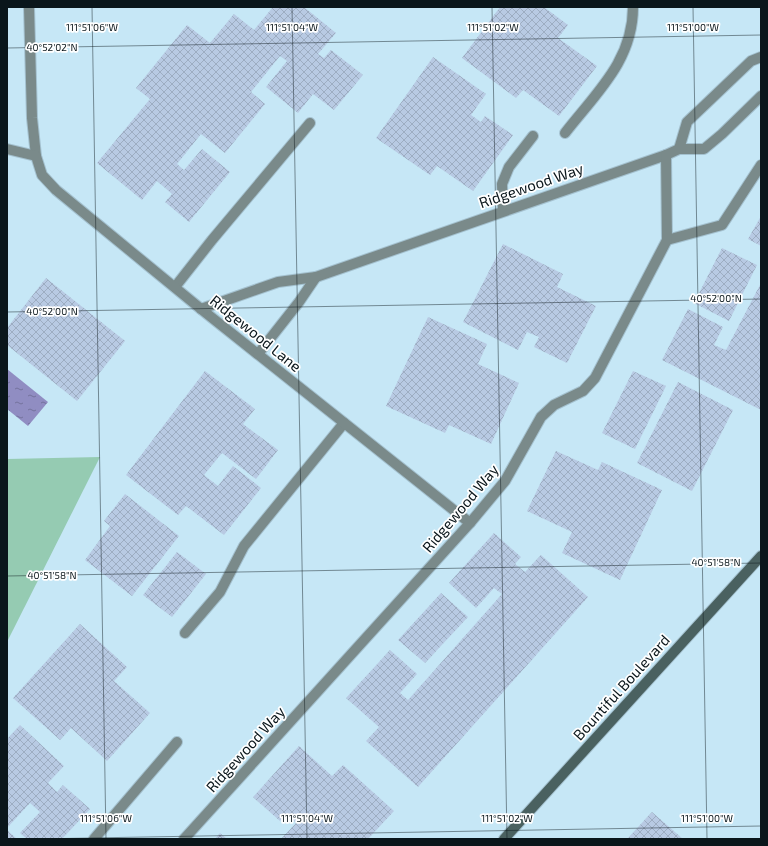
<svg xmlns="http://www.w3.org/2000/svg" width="768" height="846" font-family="'Exo 2',sans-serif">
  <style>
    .green { fill: #95cbb2 }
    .water { fill: url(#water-ripples) }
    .building { fill: url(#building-cross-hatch) }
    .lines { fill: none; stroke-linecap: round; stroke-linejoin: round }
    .lane-casing { stroke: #a4c1cf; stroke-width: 12 }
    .street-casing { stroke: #a4c1cf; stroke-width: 12 }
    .secondary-casing { stroke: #a4c1cf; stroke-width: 12 }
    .lane { stroke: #7a8a8a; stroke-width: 10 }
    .street { stroke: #7a8a8a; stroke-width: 10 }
    .secondary { stroke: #4a6160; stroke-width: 10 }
    .ticks { fill: none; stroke: #0a161b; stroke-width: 1; stroke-opacity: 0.45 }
    .labels { text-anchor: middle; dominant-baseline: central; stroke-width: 3.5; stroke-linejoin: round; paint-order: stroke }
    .street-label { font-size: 15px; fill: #0a161b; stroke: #fff }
    .ticks-label { font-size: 10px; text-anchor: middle; fill: #0a161b; stroke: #fff; stroke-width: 3.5; stroke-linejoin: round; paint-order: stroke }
  </style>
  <defs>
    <pattern id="water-ripples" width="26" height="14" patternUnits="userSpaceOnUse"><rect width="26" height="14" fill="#908dc2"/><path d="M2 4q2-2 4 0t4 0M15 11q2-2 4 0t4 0" fill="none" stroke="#74729d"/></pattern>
    <pattern id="building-cross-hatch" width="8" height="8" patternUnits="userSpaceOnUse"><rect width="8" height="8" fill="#b8cae3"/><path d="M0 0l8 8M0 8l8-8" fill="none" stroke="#9dadc2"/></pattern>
  </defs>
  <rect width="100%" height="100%" fill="#c6e7f6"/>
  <polygon class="green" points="100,457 7,642 7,459"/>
  <polygon class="water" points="7,369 48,402 28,426 7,409"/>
  <g class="building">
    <polygon points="273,7 304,7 336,33 318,54 324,58 331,50 363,75 334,110 313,94 298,113 266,87 287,61 280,56 251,92 265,104 225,153 201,134 177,164 184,170 202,149 230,172 189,222 165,202 172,194 157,181 142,200 97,163 150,99 136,88 187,25 210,43 234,14 254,30"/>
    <polygon points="500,7 544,7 568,25 558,38 597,66 559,116 523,90 516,98 462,58"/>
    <polygon points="433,57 486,94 471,115 481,122 485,116 513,135 473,191 437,166 430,175 376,138"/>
    <polygon points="761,216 761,246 748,239"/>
    <polygon points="503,244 563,274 557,287 596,306 567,363 534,347 539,337 527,332 518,350 463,322"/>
    <polygon points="722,248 757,265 729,321 694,303"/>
    <polygon points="46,278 125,341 77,401 7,345 7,328"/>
    <polygon points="761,283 761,410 662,360 688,309 723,327 714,345 726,350"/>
    <polygon points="428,317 487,344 478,364 519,383 491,444 449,425 445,433 386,406"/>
    <polygon points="205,371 255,409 243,424 278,450 256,479 222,453 204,475 218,486 233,466 261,488 224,535 186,506 178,515 126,475"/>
    <polygon points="633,371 666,386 635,449 602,433"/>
    <polygon points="678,382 733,410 692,491 637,463"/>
    <polygon points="556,451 598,470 602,462 662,490 620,580 562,553 572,532 527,511"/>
    <polygon points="125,494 179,536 132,596 85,560 110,526 104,521"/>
    <polygon points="494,533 521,557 515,564 525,572 541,555 588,597 418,787 366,741 379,727 346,698 390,650 417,674 400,693 408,700 502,594 494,588 476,608 449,583"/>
    <polygon points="177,552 206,574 172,617 143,595"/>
    <polygon points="441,593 468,617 425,663 398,640"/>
    <polygon points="80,624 127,667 114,681 150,713 107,761 71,728 60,740 13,698"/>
    <polygon points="20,725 64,766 48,783 57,792 63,785 90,809 62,839 27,839 20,833 40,812 30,803 7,828 7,739"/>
    <polygon points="299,746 332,776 343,765 394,811 368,839 281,839 296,823 286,814 280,821 253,797"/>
    <polygon points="652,812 683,839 627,839"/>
    <polygon points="7,830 17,839 7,839"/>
    <polygon points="220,833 227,839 215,839"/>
  </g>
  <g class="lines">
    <g class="lane-casing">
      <g id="lane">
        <path d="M 565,133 C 596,93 633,61 633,7"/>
        <polyline points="503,211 502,184 509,167 533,136"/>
        <polyline points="667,240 722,225 761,165"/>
        <polyline points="175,287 212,240 310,123"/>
        <polyline points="185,633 220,592 244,546 344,423"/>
        <polyline points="94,839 177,742"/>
      </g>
    </g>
    <g class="street-casing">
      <g id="street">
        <polyline points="29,7 32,118 36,156"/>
        <polyline points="7,149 36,156 42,175 56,190 201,309 470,523"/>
        <polyline points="679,149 687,122 751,61 761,57"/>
        <polyline points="201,309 278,282 316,277 666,155"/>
        <polyline points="258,354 299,302 316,277"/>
        <polyline points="184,839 470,523 505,481 541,417 554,405 583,391 595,378 667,240 666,155 679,149 704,149 722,134 761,96"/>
      </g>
    </g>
    <g class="secondary-casing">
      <polyline id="secondary" points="504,839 761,556"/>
    </g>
    <use href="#lane" class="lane"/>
    <use href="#street" class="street"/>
    <use href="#secondary" class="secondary"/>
  </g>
  <path class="ticks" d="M 92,7 L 106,839M 292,7 L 307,839M 492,7 L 507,839M 693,7 L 707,839M 7,48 L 761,35M 7,312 L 761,299M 7,576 L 761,563M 34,839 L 761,826"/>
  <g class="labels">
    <g class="street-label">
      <text transform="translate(531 185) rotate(-19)">Ridgewood Way</text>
      <text transform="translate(256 333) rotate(39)">Ridgewood Lane</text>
      <text transform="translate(460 508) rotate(-50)">Ridgewood Way</text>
      <text transform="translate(621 687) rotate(-48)">Bountiful Boulevard</text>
      <text transform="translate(245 749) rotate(-48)">Ridgewood Way</text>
    </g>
  </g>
  <g class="ticks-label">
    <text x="92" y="31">111°51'06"W</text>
    <text x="292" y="31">111°51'04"W</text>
    <text x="493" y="31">111°51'02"W</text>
    <text x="693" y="31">111°51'00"W</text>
    <text x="52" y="51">40°52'02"N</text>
    <text x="716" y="302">40°52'00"N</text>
    <text x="52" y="315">40°52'00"N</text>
    <text x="716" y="566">40°51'58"N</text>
    <text x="52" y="579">40°51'58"N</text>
    <text x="106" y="822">111°51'06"W</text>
    <text x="307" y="822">111°51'04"W</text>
    <text x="507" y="822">111°51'02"W</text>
    <text x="707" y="822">111°51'00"W</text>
  </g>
  <rect width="768" height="846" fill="none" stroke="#0a161b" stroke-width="16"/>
</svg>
